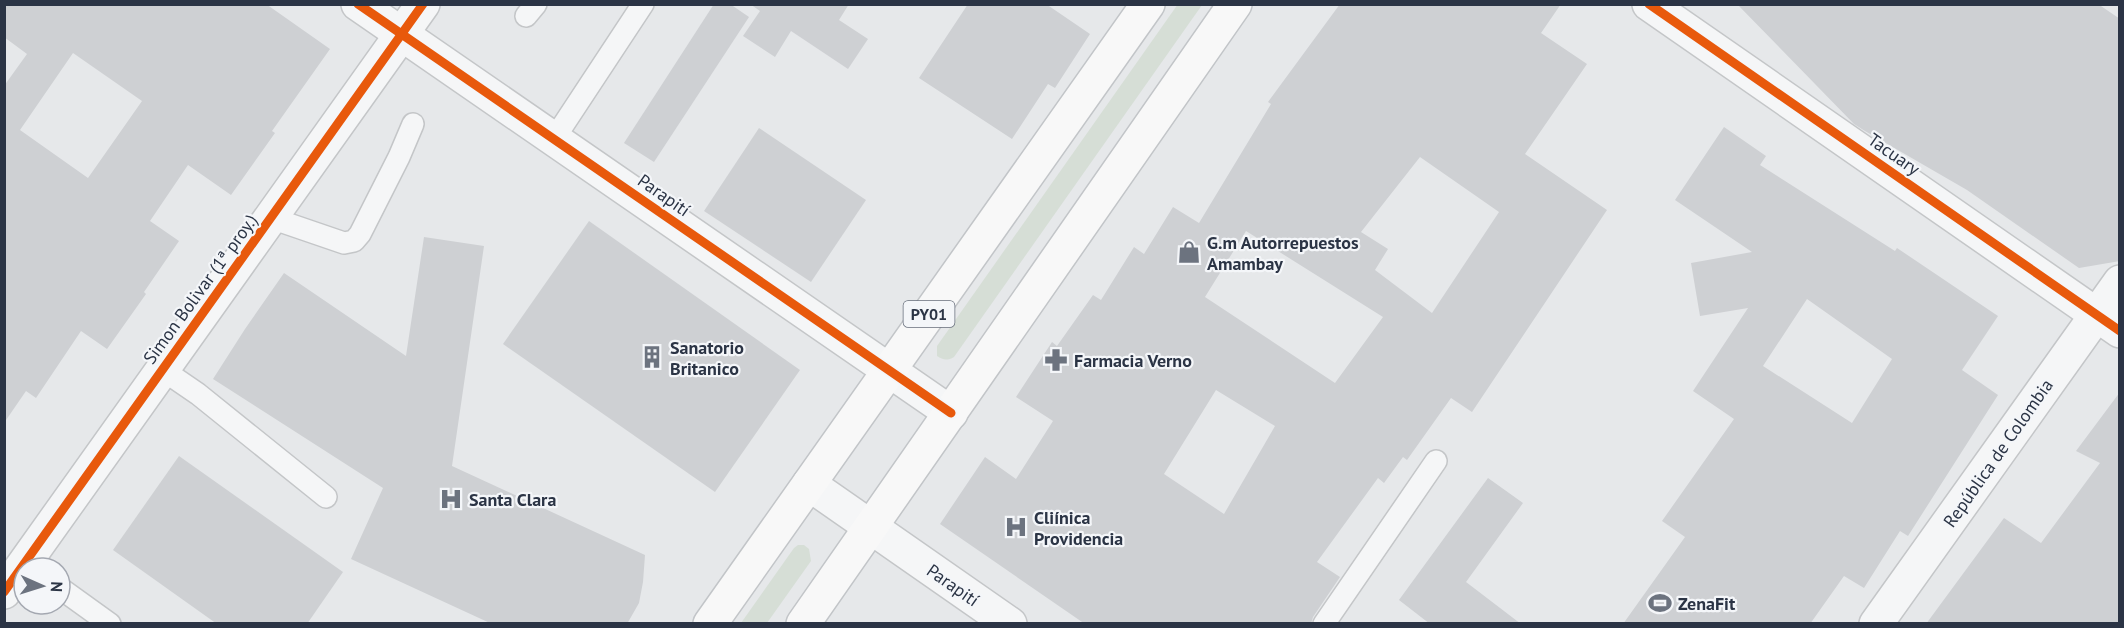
<svg xmlns="http://www.w3.org/2000/svg" width="2124" height="628" font-family="'PT Sans',sans-serif">
  <style>
    .green { fill: #d6ded6 }
    .building { fill: #ced0d3; fill-rule: evenodd }
    .lines { fill: none; stroke-linecap: round; stroke-linejoin: round }
    .lane-casing { stroke: #c4c6c8; stroke-width: 24 }
    .street-casing { stroke: #c4c6c8; stroke-width: 36 }
    .primary-casing { stroke: #c2c5c8; stroke-width: 36 }
    .lane { stroke: #f5f6f7; stroke-width: 21 }
    .street { stroke: #f5f6f7; stroke-width: 33 }
    .primary { stroke: #f8f8f8; stroke-width: 33 }
    .cycleway-casing { stroke: #f4f6f9; stroke-width: 13 }
    .cycleway { stroke: #e8590c; stroke-width: 9 }
    .labels { text-anchor: middle; dominant-baseline: central; stroke-width: 4.5; stroke-linejoin: round; paint-order: stroke }
    .shield { fill: #f4f6f9; stroke: #676e7b; stroke-width: 1.5 }
    .shield-label { font-size: 16px; font-weight: bold; fill: #2b3445 }
    .street-label { font-size: 18px; fill: #2b3445; stroke: #f4f6f9 }
    .poi-label { font-size: 18px; font-weight: bold; fill: #2b3445; stroke: #f4f6f9; text-anchor: start }
  </style>
  <rect width="100%" height="100%" fill="#e6e8ea"/>
  <g class="green">
    <path d="M 1178,4 L 1202,5 L 954,357 C 947,361 943,360 937,356 L 937,346 Z"/>
    <polygon points="798,545 804,545 809,549 811,561 767,623 741,623 794,548"/>
  </g>
  <g class="building">
    <path d="M 4,4 L 266,4 L 330,49 L 272,131 L 275,133 L 231,195 L 188,165 L 150,221 L 179,241 L 144,292 L 146,294 L 107,349 L 81,331 L 36,398 L 26,391 L 4,423 L 4,86 L 27,54 L 4,37 ZM 73,53 L 142,101 L 88,178 L 20,130 Z"/>
    <polygon points="714,4 730,4 749,17 654,162 624,143"/>
    <polygon points="750,4 849,4 839,20 868,39 848,69 791,31 775,57 743,36 760,11"/>
    <polygon points="968,4 1046,4 1090,34 1055,88 1048,84 1012,139 919,78"/>
    <path d="M 1340,4 L 1561,4 L 1541,33 L 1587,64 L 1525,154 L 1607,210 L 1472,412 L 1451,398 L 1407,460 L 1403,457 L 1384,483 L 1378,478 L 1317,562 L 1340,577 L 1313,617 L 1311,624 L 1085,624 L 940,524 L 985,457 L 1016,479 L 1053,421 L 1016,397 L 1052,342 L 1057,346 L 1093,295 L 1101,300 L 1134,247 L 1144,254 L 1173,207 L 1199,223 L 1271,104 L 1268,102 ZM 1420,157 L 1499,212 L 1432,313 L 1375,270 L 1388,249 L 1361,232 ZM 1246,231 L 1383,317 L 1335,383 L 1205,297 ZM 1216,390 L 1275,426 L 1224,514 L 1164,474 Z"/>
    <polygon points="1737,4 2098,4 2120,19 2120,261 2079,268 1967,190 1865,131 1854,124"/>
    <path d="M 1724,127 L 1766,156 L 1760,165 L 1895,251 L 1897,248 L 1998,316 L 1962,370 L 1998,395 L 1908,536 L 1900,531 L 1864,588 L 1844,576 L 1810,624 L 1623,624 L 1685,537 L 1662,521 L 1734,419 L 1693,391 L 1748,308 L 1700,316 L 1691,263 L 1752,252 L 1675,200 ZM 1807,299 L 1892,359 L 1852,423 L 1763,366 Z"/>
    <polygon points="759,128 866,200 811,282 704,211"/>
    <polygon points="589,221 800,370 715,492 503,344"/>
    <polygon points="424,237 484,246 452,466 645,555 643,582 639,603 627,624 492,624 351,559 383,488 213,379 245,329 284,273 406,356"/>
    <polygon points="2120,392 2120,624 1926,624 2004,518 2041,543 2100,463 2076,451"/>
    <polygon points="179,456 343,572 307,624 217,624 113,550"/>
    <polygon points="1488,478 1523,503 1466,582 1521,624 1430,624 1399,600"/>
  </g>
  <g class="lines">
    <g class="lane-casing">
      <g id="lane">
        <polyline points="526,16 536,4"/>
        <polyline points="554,139 643,4"/>
        <polyline points="271,218 344,243 354,241 360,234 399,157 413,124"/>
        <polyline points="163,370 198,394 326,497"/>
        <polyline points="60,588 110,624"/>
        <polyline points="1324,624 1436,461"/>
      </g>
    </g>
    <g class="street-casing">
      <g id="street">
        <polyline points="358,4 951,413"/>
        <polyline points="1649,4 2120,331"/>
        <polyline points="809,484 1010,624"/>
        <polyline points="4,592 423,4"/>
        <polyline points="1876,624 2120,282"/>
      </g>
    </g>
    <g class="primary-casing">
      <g id="primary">
        <polyline points="710,624 1148,4"/>
        <polyline points="803,624 1235,4"/>
      </g>
    </g>
    <use href="#lane" class="lane"/>
    <use href="#street" class="street"/>
    <use href="#primary" class="primary"/>
    <g class="cycleway-casing">
      <g id="cycleway">
        <polyline points="358,4 951,413"/>
        <polyline points="1649,4 2120,331"/>
        <polyline points="4,592 423,4"/>
      </g>
    </g>
    <use href="#cycleway" class="cycleway"/>
  </g>
  <defs>
    <g id="shop-bare" transform="scale(1.8)"><path d="M-5-2.5h2.3a2.7 3.5 0 0 1 5.4 0H5L5.5 6h-11ZM-1.5-2.5h3a1.5 2.3 0 0 0-3 0Z" fill="#6c737f" stroke="#f4f6f9" stroke-width="2.5" paint-order="stroke"/></g>
    <g id="building-bare" transform="scale(1.8)"><path d="M-4-6H4V6H1V3H-1V6H-4ZM-2.5-4.3h1.7v1.8h-1.7ZM.8-4.3h1.7v1.8H.8ZM-2.5-1h1.7V.8h-1.7ZM.8-1h1.7V.8H.8Z" fill="#6c737f" stroke="#f4f6f9" stroke-width="2.5" paint-order="stroke"/></g>
    <g id="pharmacy-bare" transform="scale(1.8)"><path d="M-2-6h4v4h4v4h-4v4h-4v-4h-4v-4h4Z" fill="#6c737f" stroke="#f4f6f9" stroke-width="2.5" paint-order="stroke"/></g>
    <g id="hospital-bare" transform="scale(1.8)"><path d="M-5-5h3v3.5h4V-5h3V5h-3V1.5h-4V5h-3Z" fill="#6c737f" stroke="#f4f6f9" stroke-width="2.5" paint-order="stroke"/></g>
    <g id="stadium-bare" transform="scale(1.8)"><path d="M0-5a6.5 5 0 1 0 0 10a6.5 5 0 1 0 0-10ZM-3.5-1.8h7v3.6h-7Z" fill="#6c737f" stroke="#f4f6f9" stroke-width="2.5" paint-order="stroke"/></g>
  </defs>
  <g fill-rule="evenodd">
    <use href="#shop-bare" x="1189" y="252"/>
    <use href="#building-bare" x="652" y="357"/>
    <use href="#pharmacy-bare" x="1056" y="360"/>
    <use href="#hospital-bare" x="451" y="499"/>
    <use href="#hospital-bare" x="1016" y="527"/>
    <use href="#stadium-bare" x="1660" y="603"/>
  </g>
  <g class="labels">
    <rect class="shield" x="903.5" y="301" width="51" height="26" rx="4.5"/>
    <g class="shield-label">
      <text x="929" y="314">PY01</text>
    </g>
    <g class="street-label">
      <text transform="translate(1894 154) rotate(35)">Tacuary</text>
      <text transform="translate(664 195) rotate(35)">Parapití</text>
      <text transform="translate(200 289) rotate(-54)">Simon Bolivar (1ª proy.)</text>
      <text transform="translate(1998 453) rotate(-55)">República de Colombia</text>
      <text transform="translate(953 585) rotate(35)">Parapití</text>
    </g>
    <g class="poi-label">
      <text x="1207" y="242">G.m Autorrepuestos<tspan x="1207" dy="21">Amambay</tspan></text>
      <text x="670" y="347">Sanatorio<tspan x="670" dy="21">Britanico</tspan></text>
      <text x="1074" y="360">Farmacia Verno</text>
      <text x="469" y="499">Santa Clara</text>
      <text x="1034" y="517">Cliínica<tspan x="1034" dy="21">Providencia</tspan></text>
      <text x="1678" y="603">ZenaFit</text>
    </g>
  </g>
  <rect width="2124" height="628" fill="none" stroke="#2b3445" stroke-width="12"/>
  <g transform="translate(42 586) rotate(93)"><circle r="28" fill="#f4f6f9" stroke="#a4a8b1" stroke-width="1.5"/>
  <path d="M0-4.5L10 22L0 15L-10 22Z" fill="#6c737f"/>
  <text y="-9" font-size="16" font-weight="bold" text-anchor="middle" fill="#2b3445">N</text>
  </g>
</svg>
